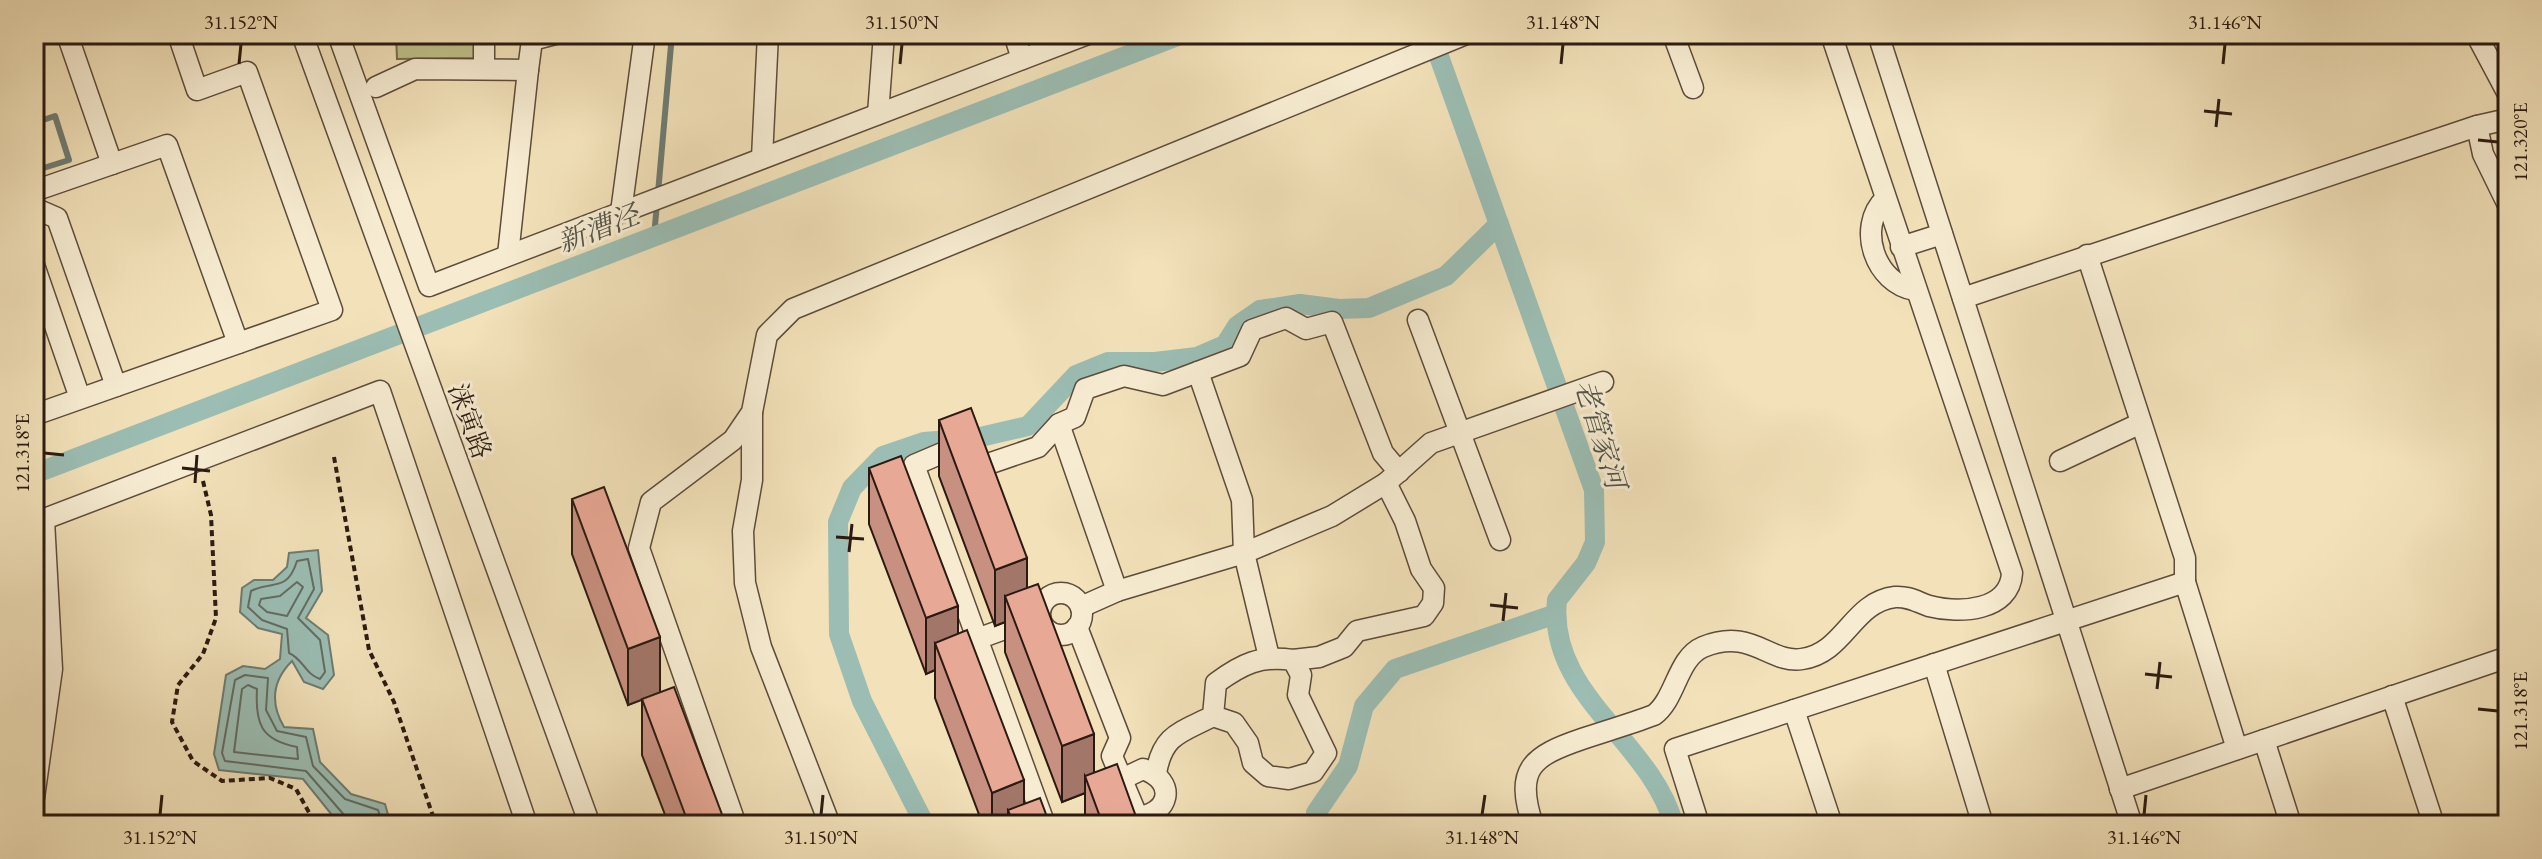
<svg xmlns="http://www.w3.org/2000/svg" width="2542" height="859" font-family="'EB Garamond','Noto Serif SC',serif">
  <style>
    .green { fill: #bfc18b; stroke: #756e4e; stroke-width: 2 }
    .water { fill: #9bbdb3; stroke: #6e7c72; stroke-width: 2 }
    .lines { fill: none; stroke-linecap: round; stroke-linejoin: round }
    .shore { stroke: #636c62; stroke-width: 2 }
    .stream { stroke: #6e7c72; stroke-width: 6 }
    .canal { stroke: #9bbdb3; stroke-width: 20 }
    .minor-casing { stroke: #5d4c3b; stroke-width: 23 }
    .path { stroke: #2b1a11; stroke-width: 4; stroke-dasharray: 6 4; stroke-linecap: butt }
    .minor { stroke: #f7ecd2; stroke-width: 20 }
    .wall { fill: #c89081; stroke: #2b1a11; stroke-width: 2 }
    .shaded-wall { fill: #a27669; stroke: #2b1a11; stroke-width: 2 }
    .building { fill: #e8a896; stroke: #2b1a11; stroke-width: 2 }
    .ticks { fill: none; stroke: #2b1a11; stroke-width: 3 }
    .labels { text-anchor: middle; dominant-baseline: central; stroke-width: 6; stroke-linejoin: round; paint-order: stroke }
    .street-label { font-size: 26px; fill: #2b1a11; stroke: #f7ecd2 }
    .water-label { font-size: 28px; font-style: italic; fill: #52534a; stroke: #f7ecd2 }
    .neatline { fill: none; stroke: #2b1a11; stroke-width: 3 }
    .ticks-label { font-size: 20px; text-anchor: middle; fill: #2b1a11 }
  </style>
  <rect width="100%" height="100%" fill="#f2e1b9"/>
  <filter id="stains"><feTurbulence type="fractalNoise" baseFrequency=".0025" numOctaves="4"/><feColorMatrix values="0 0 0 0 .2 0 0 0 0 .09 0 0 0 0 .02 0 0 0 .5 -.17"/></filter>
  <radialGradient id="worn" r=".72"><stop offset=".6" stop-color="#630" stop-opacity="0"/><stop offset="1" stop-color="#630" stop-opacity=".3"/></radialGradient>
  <polygon class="green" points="396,34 474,34 474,58 397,59"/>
  <path class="water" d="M 318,550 L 322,591 L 306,618 L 328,635 L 334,675 L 323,689 L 304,682 L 292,661 C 272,681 270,703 284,727 L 313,729 L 320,762 L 351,794 L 385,804 L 391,825 L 340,825 L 303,779 L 219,770 L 214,754 L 226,675 L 243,666 L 265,669 L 280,659 L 282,634 L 258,628 L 240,612 L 242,588 L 254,580 L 273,580 L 287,567 L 289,553 Z"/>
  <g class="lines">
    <g class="shore">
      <path d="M 308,559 L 314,589 L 298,618 L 320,640 L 325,672 L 320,679 C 305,674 303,659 289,653 L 287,629 L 262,620 L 248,607 L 251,591 C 272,580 287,593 297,561 Z"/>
      <polygon points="297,582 303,587 287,616 267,612 259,605 261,599 280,596"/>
      <path d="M 248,685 L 257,689 C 255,724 261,740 297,747 L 298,759 L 234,752 L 242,689 Z"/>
      <polyline points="347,825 345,816 306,771 225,761 222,753 235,680 245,675 268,678 266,710 277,731 306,737 313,766 345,799 378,810 383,825"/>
    </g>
    <g class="stream">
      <polyline points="34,123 55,116 69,160 34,171"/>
      <polyline points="658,193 672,34"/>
      <polyline points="654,236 657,204"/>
    </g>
    <g class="canal">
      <path d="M 1431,34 L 1594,490 L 1595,542 L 1586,563 L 1557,600 C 1547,695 1650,739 1674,825"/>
      <polyline points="34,474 1183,34"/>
      <polyline points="925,825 862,701 839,634 838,522 852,488 883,456 924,442 976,438 1028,426 1076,375 1108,362 1155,362 1197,357 1225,345 1237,326 1260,310 1300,304 1339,309 1369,308 1446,276 1499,224"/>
      <polyline points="1315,825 1316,813 1348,766 1364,706 1395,669 1556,614"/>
    </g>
    <g class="minor-casing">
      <g id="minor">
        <polyline points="67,34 112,164"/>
        <polyline points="302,34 590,825"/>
        <polyline points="338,34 429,286 1088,34"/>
        <polyline points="484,34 484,69"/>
        <polyline points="1014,34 1022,59"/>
        <polyline points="1673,34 1693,88"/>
        <polyline points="1878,34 2132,825"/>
        <polyline points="2476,34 2508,94"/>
        <polyline points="376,87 415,69 528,70 532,40 555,34"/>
        <polyline points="878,114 884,34"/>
        <polyline points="2477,126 2483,154 2508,205"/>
        <polyline points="762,158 768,34"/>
        <polyline points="34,191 167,145 238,343"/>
        <path d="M 1885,199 C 1856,227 1875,284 1915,290"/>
        <polyline points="34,208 57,218 116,386"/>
        <polyline points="621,212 645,34"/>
        <polyline points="1901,247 1942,234"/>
        <polyline points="508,255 528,70"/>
        <polyline points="2087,255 2185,558 2185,582"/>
        <polyline points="34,265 80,398"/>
        <polyline points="1963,298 2477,126 2508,119"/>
        <polyline points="1418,320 1500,540"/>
        <polyline points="1198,372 1242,500 1244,553 1269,657"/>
        <polyline points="752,413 752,480 743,531 745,583 761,647 830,825"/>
        <polyline points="34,415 332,310 247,72 197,90 178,34"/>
        <polyline points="1059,424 1117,591"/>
        <polyline points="2060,461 2141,423"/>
        <polyline points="34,523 380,391 527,825"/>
        <circle cx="1061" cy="614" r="21"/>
        <polyline points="1081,607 1117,591 1244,553 1332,516 1386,483 1431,443 1603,382"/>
        <polyline points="1077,627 1120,738 1112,756 1141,825"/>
        <polyline points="977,639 1032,619"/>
        <polyline points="1293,660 1319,657 1344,647 1357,631 1424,616 1433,603 1434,588 1421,569 1405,521 1386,483"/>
        <polyline points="1934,664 1983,825"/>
        <polyline points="2392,696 2434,825"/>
        <polyline points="1794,710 1832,825"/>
        <polyline points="2264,740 2291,825"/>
        <path d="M 1156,773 C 1163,734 1180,733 1213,716 L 1234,723 L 1248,743 L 1253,763 L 1268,776 L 1289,779 L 1313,772 L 1326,753 L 1298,695 L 1301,675 L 1293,660 C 1260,655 1242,664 1216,683 L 1213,716"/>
        <path d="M 1120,780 L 1143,769 C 1178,781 1170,816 1135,817"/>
        <polyline points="2120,789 2508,657"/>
        <polyline points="34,798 52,669 44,520"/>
        <polyline points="736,825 639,548 651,502 733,440 752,412 767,335 793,309 1466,34"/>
        <polyline points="1045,825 914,465 947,451 985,465 1038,447 1059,424 1075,417 1085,389 1124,376 1163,385 1240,356 1252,330 1286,318 1306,329 1332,322 1383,453 1399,472"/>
        <path d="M 1533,825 C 1514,769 1532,756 1582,739 C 1606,731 1630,724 1654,715 C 1676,699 1677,658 1703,647 C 1752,627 1769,664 1802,659 C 1845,653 1852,602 1895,597 C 1909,596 1917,602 1929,606 C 1960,614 2010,611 2012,573 L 1831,34"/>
        <polyline points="1699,825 1675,749 2185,582 2237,749"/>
      </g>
    </g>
    <g class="path">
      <polyline points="334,457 369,650 394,702 436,825"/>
      <polyline points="203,481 211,515 216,618 203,654 178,685 172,722 193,761 222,781 270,778 296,789 316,825"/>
    </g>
    <use href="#minor" class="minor"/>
  </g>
  <g class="wall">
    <polygon points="939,420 1027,588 1094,773 1139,825 1085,825 1085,793 1062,802 1005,652 1005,622 995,626 939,476"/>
    <polygon points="869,468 958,634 1024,804 1050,825 983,825 935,698 935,670 926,674 869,524"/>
    <polygon points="572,499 660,692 726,825 669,825 642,755 642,699 628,705 572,554"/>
  </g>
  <g class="shaded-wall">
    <polygon points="1027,558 1027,614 1005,596 1005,622 995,626 995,570"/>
    <polygon points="958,606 958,662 935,643 935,670 926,674 926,618"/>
    <polygon points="660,637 660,693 628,705 628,649"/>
    <polygon points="1094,734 1094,790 1085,776 1085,793 1062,802 1062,746"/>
    <polygon points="1024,780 1024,825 1008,810 1008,825 992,825 992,793"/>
  </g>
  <g class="building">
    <polygon points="971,408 1027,558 995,570 939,420"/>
    <polygon points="901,456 958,606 926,618 869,468"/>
    <polygon points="604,487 660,637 628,649 572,499"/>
    <polygon points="1038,584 1094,734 1062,746 1005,596"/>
    <polygon points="967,630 1024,780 992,793 935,643"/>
    <polygon points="674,687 726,825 689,825 642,699"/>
    <polygon points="1117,764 1139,825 1103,825 1085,776"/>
    <polygon points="1040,798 1050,825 1014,825 1008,810"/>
  </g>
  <path class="ticks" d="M 239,64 L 241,44M 900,64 L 902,44M 1561,64 L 1563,44M 2223,64 L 2225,44M 2204,111 L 2232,114M 2216,127 L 2219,99M 2478,140 L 2498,142M 44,453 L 64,455M 182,468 L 210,471M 195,483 L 197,455M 836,537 L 864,539M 849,552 L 852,524M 1490,605 L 1518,608M 1503,621 L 1506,593M 2145,674 L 2172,677M 2157,689 L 2160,662M 2478,709 L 2498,711M 160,815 L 162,795M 821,815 L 823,795M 1482,815 L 1485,795M 2144,815 L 2146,795"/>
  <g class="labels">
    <g class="street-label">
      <text transform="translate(470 421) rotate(70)">涞寅路</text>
    </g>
    <g class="water-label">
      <text transform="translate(598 228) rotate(-21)">新漕泾</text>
      <text transform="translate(1601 434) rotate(73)">老管家河</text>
    </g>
  </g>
  <rect width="2542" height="859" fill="none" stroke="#f2e1b9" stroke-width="88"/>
  <rect x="44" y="44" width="2454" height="771" class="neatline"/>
  <g class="ticks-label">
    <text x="241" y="29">31.152°N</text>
    <text x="902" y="29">31.150°N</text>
    <text x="1563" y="29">31.148°N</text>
    <text x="2225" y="29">31.146°N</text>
    <text transform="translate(2520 142) rotate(-90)" y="7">121.320°E</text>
    <text transform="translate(22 453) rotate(-90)" y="7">121.318°E</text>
    <text transform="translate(2520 711) rotate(-90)" y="7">121.318°E</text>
    <text x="160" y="844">31.152°N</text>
    <text x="821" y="844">31.150°N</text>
    <text x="1482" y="844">31.148°N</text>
    <text x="2144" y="844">31.146°N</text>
  </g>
  <rect width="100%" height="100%" filter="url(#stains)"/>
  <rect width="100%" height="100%" fill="url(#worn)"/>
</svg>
